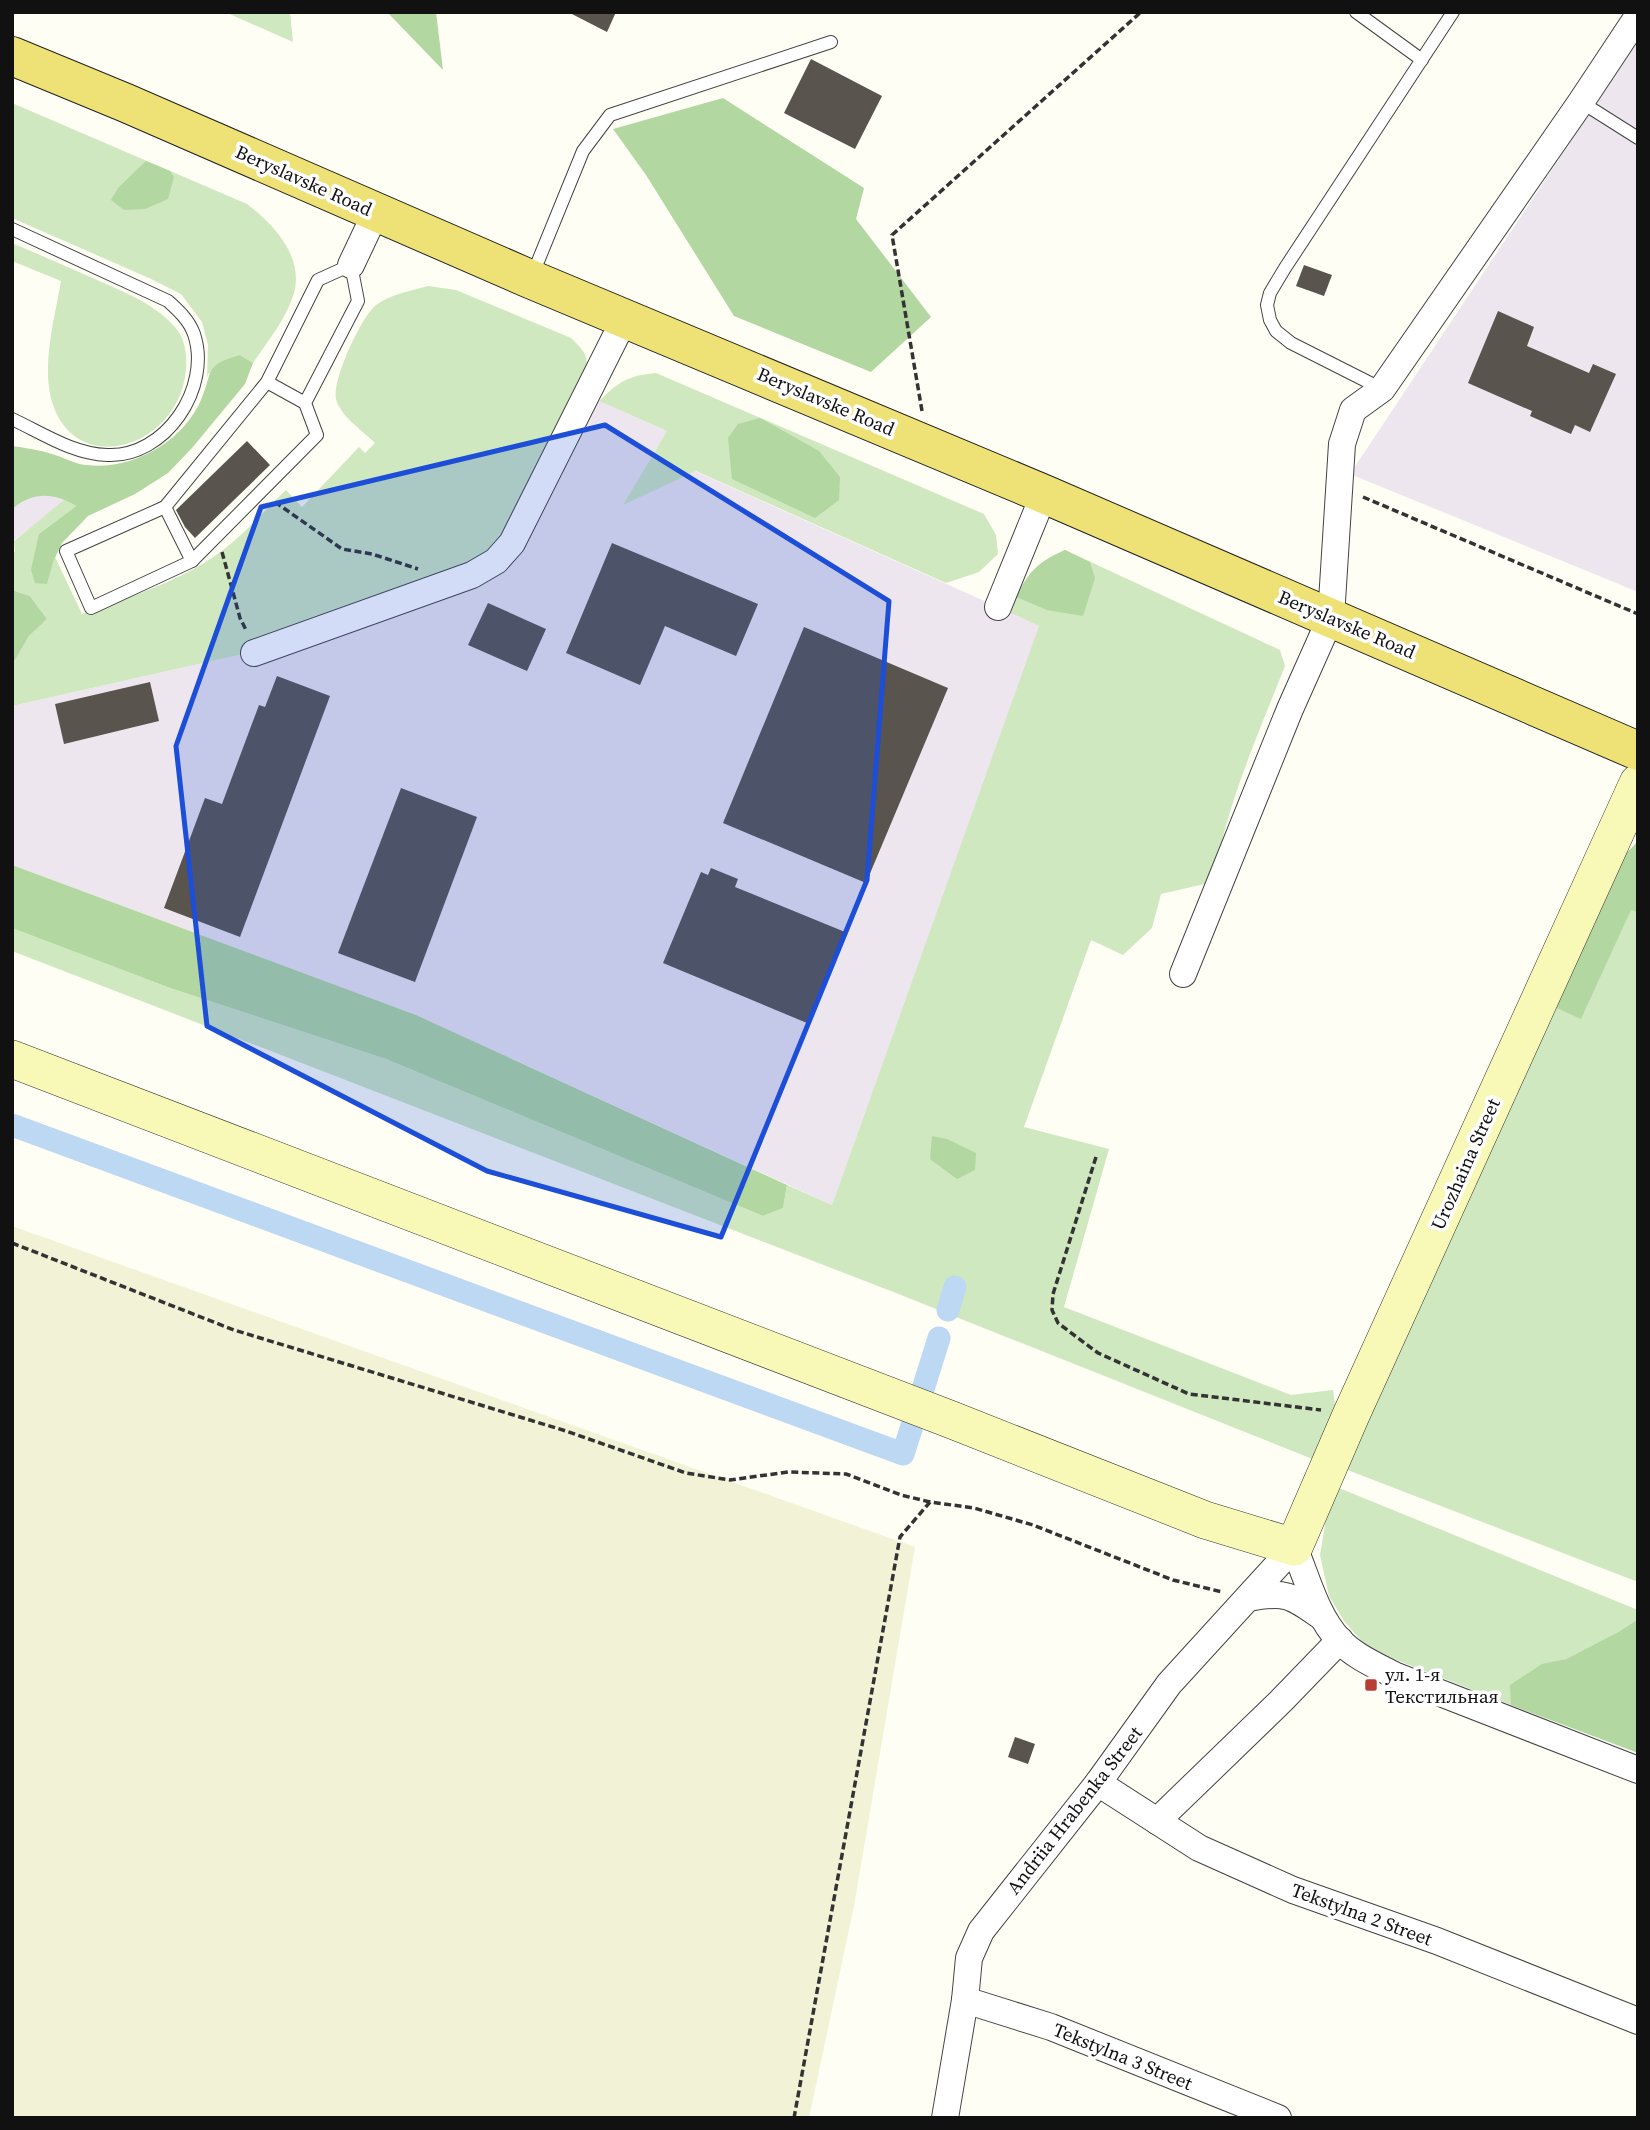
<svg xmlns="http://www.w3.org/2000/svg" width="1650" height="2130" font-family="'Source Serif 4',serif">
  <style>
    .industrial { fill: #eee6ee }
    .farmland { fill: #f2f3d6 }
    .green { fill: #cfe8c0 }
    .forest { fill: #b2d7a0 }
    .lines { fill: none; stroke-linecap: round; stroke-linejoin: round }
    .canal { stroke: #bdd8f2; stroke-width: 23 }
    .building { fill: #59544e }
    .lane-casing { stroke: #444; stroke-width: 14 }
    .street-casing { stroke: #444; stroke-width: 28 }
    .secondary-casing { stroke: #333; stroke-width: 38 }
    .primary-casing { stroke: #222; stroke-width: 40 }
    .path { stroke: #333; stroke-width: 3.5; stroke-dasharray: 7 3.5; stroke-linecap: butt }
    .lane { stroke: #fff; stroke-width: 12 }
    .street { stroke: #fff; stroke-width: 26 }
    .secondary { stroke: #f8f9b6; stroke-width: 37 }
    .primary { stroke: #eee175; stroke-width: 38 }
    .marked { fill: #1d4ed8; fill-opacity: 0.2; stroke: #1d4ed8; stroke-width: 5; stroke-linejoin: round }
    .poi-dot { fill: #b83d32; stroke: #fff; stroke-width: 2.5 }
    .labels { text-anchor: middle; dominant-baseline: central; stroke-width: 7; stroke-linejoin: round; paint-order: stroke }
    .street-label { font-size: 19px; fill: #111; stroke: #fff }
    .poi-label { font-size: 19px; fill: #111; stroke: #fff; text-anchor: start }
  </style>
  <rect width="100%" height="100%" fill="#fefef5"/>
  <g class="industrial">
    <polygon points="1638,40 1638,592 1350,474"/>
    <polygon points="599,401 667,431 624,504 695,471 1040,626 832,1205 416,1015 12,865 12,706 243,654 251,665 460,594 500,569"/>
    <polygon points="12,451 76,491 12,542"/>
  </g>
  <polygon class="farmland" points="12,1226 915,1547 854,1906 809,2118 12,2118"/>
  <g class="green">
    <polygon points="225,12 290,12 293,42"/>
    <path d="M 12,103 L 247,204 C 273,224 304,256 294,293 C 287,318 267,342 253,363 L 240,355 L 208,374 L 207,379 L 208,345 L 202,322 L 181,294 L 149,278 L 12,218 Z"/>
    <path d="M 12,243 C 40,255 68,267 95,279 C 123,292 152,302 173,325 C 185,337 187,353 186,369 C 180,449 72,481 51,398 C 42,362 55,316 61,281 L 12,261 Z"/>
    <path d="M 428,286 L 456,290 L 571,338 C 588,354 589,358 585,381 L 488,560 L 242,646 L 243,654 L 12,706 L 12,665 L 29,636 L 47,619 L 30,596 L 12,590 L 12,553 L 15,552 L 14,541 L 65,499 L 76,506 L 39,534 L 53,562 L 55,557 L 82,614 C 132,596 186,580 228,546 C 249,529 267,508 286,490 L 302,507 L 359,447 L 365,453 L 375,443 C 363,431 340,416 336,399 C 332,380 361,317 376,305 C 391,294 411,291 428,286 Z"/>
    <path d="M 656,373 L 984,514 L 996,535 L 998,554 L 979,572 L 946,583 L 696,471 L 623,505 L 667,431 L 599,401 C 620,381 627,376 656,373 Z"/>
    <path d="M 1065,550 L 1280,650 L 1285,666 C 1257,737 1226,806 1213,882 L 1161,894 L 1152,928 L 1123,955 L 1091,940 L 1024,1127 L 1109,1149 L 1064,1307 L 1291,1395 L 1333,1390 L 1336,1412 L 1315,1460 L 896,1293 L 12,951 L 12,928 L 170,988 L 386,1059 L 763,1216 L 783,1208 L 787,1185 L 832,1205 L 1039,626 L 1009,612 C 1026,579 1029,566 1065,550 Z"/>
    <polygon points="1631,909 1638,912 1638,1582 1345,1469 1550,1005 1581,1018"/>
    <polygon points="1339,1488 1638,1610 1638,1619 1620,1631 1566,1659 1542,1665 1511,1685 1511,1705 1389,1657 1365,1645 1344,1621 1329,1596 1320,1555 1328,1507"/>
  </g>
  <g class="forest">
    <polygon points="387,12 436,12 443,70"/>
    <polygon points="723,98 864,188 856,219 931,317 871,372 734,316 646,175 613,129"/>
    <polygon points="146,161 170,171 174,177 168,199 145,209 124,210 111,200 118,188"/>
    <path d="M 240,355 L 253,363 L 245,384 L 192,448 L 168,473 L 135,494 L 88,516 L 62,543 L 53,562 L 47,584 L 35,583 L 31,570 L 39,534 L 76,506 C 53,492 33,492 12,509 L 12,446 C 26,448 41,450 55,455 C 65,458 75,464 86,465 C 131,471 183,442 201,400 C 214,370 203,366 240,355 Z"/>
    <polygon points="760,418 819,451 840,477 839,500 815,518 732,479 728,438 738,424"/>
    <path d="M 1065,550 L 1090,562 L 1095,578 L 1083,616 L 1047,610 L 1016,597 C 1029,571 1038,562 1065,550 Z"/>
    <polygon points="12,590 30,596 47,619 29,636 12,665"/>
    <polygon points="1638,841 1638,912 1631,910 1581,1019 1550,1005 1614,866"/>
    <polygon points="12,865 416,1015 787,1185 783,1208 763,1216 386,1059 170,988 12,928"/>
    <polygon points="932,1136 947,1139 976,1153 975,1170 957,1179 930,1159"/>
    <polygon points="1638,1619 1638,1753 1511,1705 1510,1685 1542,1664 1566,1659 1620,1631"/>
  </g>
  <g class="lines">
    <g class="canal">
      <polyline points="12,1125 903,1454 912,1426"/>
      <polyline points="948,1310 955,1287"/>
      <polyline points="923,1389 939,1338"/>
    </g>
  </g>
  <g class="building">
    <polygon points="568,12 616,12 607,32"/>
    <polygon points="811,59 882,96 855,149 784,113"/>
    <polygon points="1304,265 1332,275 1324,296 1296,286"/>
    <polygon points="1498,311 1534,327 1527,346 1589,373 1593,364 1616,374 1590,432 1575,425 1571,434 1530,416 1532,411 1468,383"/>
    <polygon points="247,441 270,465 195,538 185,527 176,510"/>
    <polygon points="612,543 758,604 736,656 665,626 640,685 566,653"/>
    <polygon points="488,603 546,629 527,671 468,645"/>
    <polygon points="804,627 948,688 866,883 723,823"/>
    <polygon points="277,676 330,696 240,937 164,908 205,798 222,804 259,705 265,707"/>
    <polygon points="150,682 159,721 64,744 55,704"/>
    <polygon points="401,788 477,817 415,982 338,953"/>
    <polygon points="711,868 738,879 735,887 845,932 807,1023 663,963 701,872 708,875"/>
    <polygon points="1015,1737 1035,1744 1028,1764 1008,1757"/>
  </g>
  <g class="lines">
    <g class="lane-casing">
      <g id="lane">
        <polyline points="1356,12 1422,60"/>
        <polyline points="1581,102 1638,138"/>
        <path d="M 12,229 L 168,301 C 178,310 189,320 194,334 C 212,388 165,458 107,455 C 73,454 42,433 12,419"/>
        <polyline points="532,276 583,151 610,115 831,42"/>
        <polyline points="267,382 305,403 317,435 192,561 91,608 66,551 165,507 267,382 318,280 351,265 358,301 305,403"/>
        <polyline points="1382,389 1291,343 1276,331 1270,320 1267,305 1270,293 1285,268 1453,12"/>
        <polyline points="165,507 192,561"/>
      </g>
    </g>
    <g class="street-casing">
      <g id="street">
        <polyline points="351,265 376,212"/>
        <polyline points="998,607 1044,494"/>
        <polyline points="254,653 472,575 496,561 512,543 625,318"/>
        <polyline points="1183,974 1290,709 1331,617 1342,444 1353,410 1382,389 1581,102 1638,16"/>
        <path d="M 1248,1598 C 1286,1591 1291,1595 1322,1617"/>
        <polyline points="1098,1783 1199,1848 1293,1890 1437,1941 1638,2021"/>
        <polyline points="1157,1821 1281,1701 1340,1640"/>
        <polyline points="965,2000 1051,2027 1278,2118"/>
        <path d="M 945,2118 L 965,2000 L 969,1958 L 981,1931 L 1098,1783 L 1169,1684 L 1294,1547 C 1307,1578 1316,1615 1339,1640 C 1354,1656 1375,1665 1394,1675 L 1638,1770"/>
      </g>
    </g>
    <g class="secondary-casing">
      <polyline id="secondary" points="12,1059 952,1420 1205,1520 1294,1547 1351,1415 1638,783"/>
    </g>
    <g class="primary-casing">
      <polyline id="primary" points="12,56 126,103 530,279 1044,494 1638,751"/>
    </g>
    <g class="path">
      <polyline points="922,411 892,235 1141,12"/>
      <polyline points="1363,497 1638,614"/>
      <polyline points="275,502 342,549 372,554 418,569"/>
      <polyline points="222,552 240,618 247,632"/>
      <polyline points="1096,1157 1053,1294 1052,1310 1058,1323 1098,1353 1189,1394 1321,1410"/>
      <polyline points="12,1243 234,1330 566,1431 686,1473 730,1480 788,1472 846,1474 901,1495 930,1502"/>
      <polyline points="794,2118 900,1537 930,1502 974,1508 1033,1525 1173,1580 1222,1592"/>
    </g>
    <use href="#lane" class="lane"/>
    <use href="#street" class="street"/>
    <use href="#secondary" class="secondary"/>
    <use href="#primary" class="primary"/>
  </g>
  <path class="marked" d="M 605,425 L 889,601 L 867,880 L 721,1237 L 487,1171 L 207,1026 L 176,746 L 261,507 Z"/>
  <rect class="poi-dot" x="1364" y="1678" width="14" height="14" rx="3.5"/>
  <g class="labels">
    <g class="street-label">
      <text transform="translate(304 180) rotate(24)">Beryslavske Road</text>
      <text transform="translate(826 401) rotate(23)">Beryslavske Road</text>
      <text transform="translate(1347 624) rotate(23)">Beryslavske Road</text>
      <text transform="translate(1465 1164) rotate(-66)">Urozhaina Street</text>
      <text transform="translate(1074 1810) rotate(-52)">Andriia Hrabenka Street</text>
      <text transform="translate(1362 1914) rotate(20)">Tekstylna 2 Street</text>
      <text transform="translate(1123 2056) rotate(22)">Tekstylna 3 Street</text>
    </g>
    <g class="poi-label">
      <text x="1385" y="1674">ул. 1-я<tspan x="1385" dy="22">Текстильная</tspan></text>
    </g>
  </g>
  <rect width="1650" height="2130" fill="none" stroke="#111111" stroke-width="28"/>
</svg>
